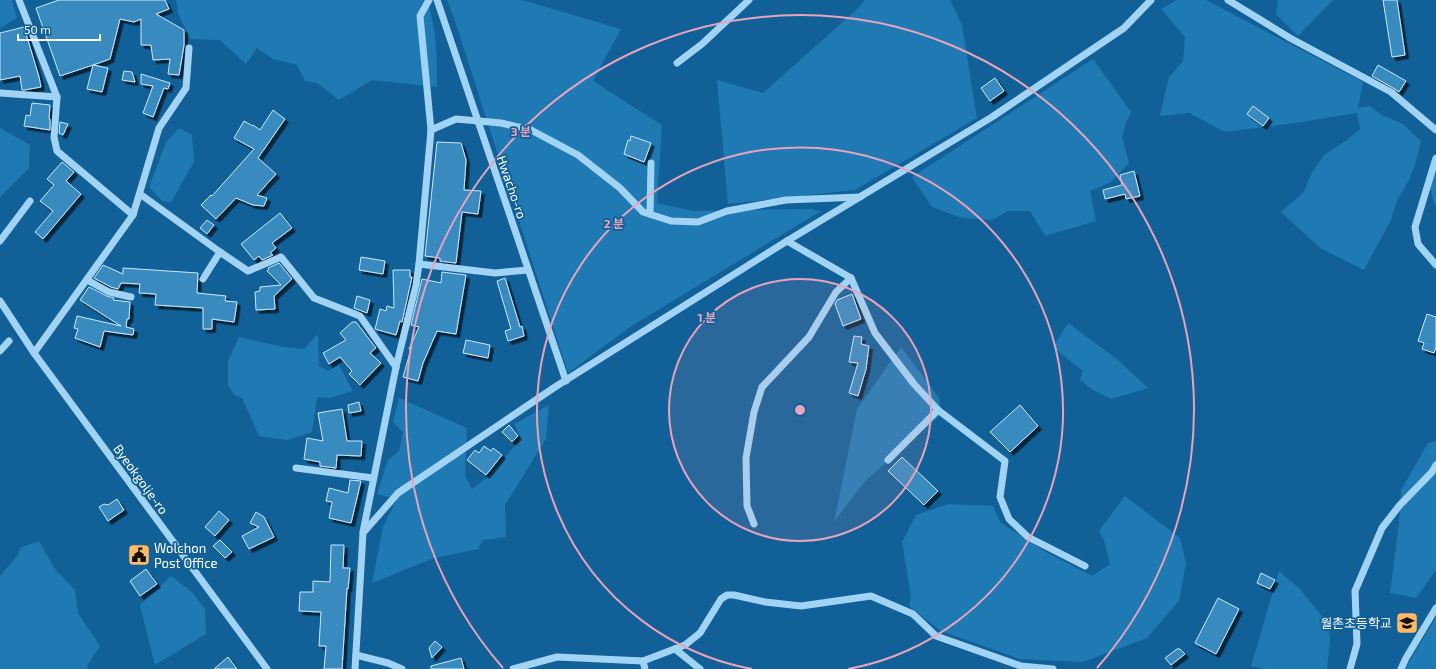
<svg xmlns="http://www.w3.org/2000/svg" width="1436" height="669" font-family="'Exo 2','Noto Sans KR',sans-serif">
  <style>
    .green { fill: #1f7ab4 }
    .building { fill: #398abf; stroke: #c9e9fe; filter: url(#shadow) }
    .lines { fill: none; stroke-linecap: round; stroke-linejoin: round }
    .minor { stroke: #a1d3f4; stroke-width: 7 }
    .ring { fill: none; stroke: #e7a3bd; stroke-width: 2 }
    .labels { text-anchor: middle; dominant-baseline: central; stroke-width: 3.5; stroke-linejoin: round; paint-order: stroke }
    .street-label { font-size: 13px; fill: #fff; stroke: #116097 }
    .poi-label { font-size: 13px; fill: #fff; stroke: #116097; text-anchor: start }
    .centre { fill: #e7a3bd; stroke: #116097; stroke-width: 2 }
    .ring-label { font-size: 12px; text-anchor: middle; font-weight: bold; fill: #e7a3bd; stroke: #116097; stroke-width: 3.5; stroke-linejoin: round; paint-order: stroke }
  </style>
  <defs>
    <filter id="shadow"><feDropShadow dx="3.5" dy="3.5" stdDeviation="0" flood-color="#0009"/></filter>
  </defs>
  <rect width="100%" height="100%" fill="#116097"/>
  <g class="green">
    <polygon points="0,0 12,0 17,18 0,28"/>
    <path d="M 176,0 L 427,0 C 437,28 437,57 437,87 L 372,80 L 339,100 L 317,83 L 305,81 L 297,65 L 273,59 L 257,48 L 246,64 L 220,40 L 190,39 L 178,13 Z"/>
    <polygon points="447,0 522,0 621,29 593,81 662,125 657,203 693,211 809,209 821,211 630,327 568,373 455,21"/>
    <polygon points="865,0 950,0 962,25 977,118 855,190 728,204 717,80 763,93 855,11"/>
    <polygon points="1177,0 1206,0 1363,82 1358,108 1370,106 1382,115 1403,124 1421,141 1415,165 1409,180 1397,201 1390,222 1364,270 1320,248 1281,212 1304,192 1311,174 1324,155 1347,140 1360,129 1357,113 1295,123 1225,132 1189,113 1160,116 1169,77 1183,61 1185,37 1161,9"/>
    <polygon points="1278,0 1333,0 1298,36 1276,14"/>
    <polygon points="1093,59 1131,112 1126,123 1122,137 1129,163 1111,182 1090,191 1096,221 1045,236 1030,211 1008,211 992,220 962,218 932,207 912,177"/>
    <polygon points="0,128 30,145 29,168 0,197"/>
    <polygon points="179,128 192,135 194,162 171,202 162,201 149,187 166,142"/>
    <polygon points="1436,170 1436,204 1434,204 1430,187"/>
    <polygon points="1068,323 1118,360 1148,388 1111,399 1093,390 1080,380 1083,371 1053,347"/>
    <polygon points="318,334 319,366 328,371 339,365 353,391 329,398 317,397 312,432 287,440 259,436 242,398 234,395 228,385 228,361 239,337 283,347 304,349"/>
    <polygon points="901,347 940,399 939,416 864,482 834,522 857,409"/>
    <polygon points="399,398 467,428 465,476 472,489 491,474 521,438 514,424 549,405 546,439 505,505 506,537 483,540 478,549 434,558 372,583 383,527 397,499 377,494 388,460 399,451 403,432 393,422"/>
    <polygon points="1436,441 1436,570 1416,598 1390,593 1399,523 1401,490 1428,443"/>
    <polygon points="1125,496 1180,538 1186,563 1179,601 1147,638 1083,662 1020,659 941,631 909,606 911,597 902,542 916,515 948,504 993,506 1001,523 1046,552 1092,576 1110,564 1104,540 1099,531"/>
    <polygon points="39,541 55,569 75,590 78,613 100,646 87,666 88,669 0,669 0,576 18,555 20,548"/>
    <polygon points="1279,571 1300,589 1328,624 1330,640 1327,669 1265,669 1251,666"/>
    <polygon points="171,576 192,592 205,609 206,634 155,665 140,605"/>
    <polygon points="1436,617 1436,669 1405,669"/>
  </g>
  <g class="building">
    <polygon points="59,0 165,0 169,9 156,14 184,30 184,45 179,75 168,74 170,59 153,60 151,45 141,45 141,19 134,22 120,19 110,59 93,65 108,68 102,92 87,89 93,65 60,76 36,8"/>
    <polygon points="1383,0 1397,0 1405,55 1392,57"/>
    <polygon points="24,27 39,77 41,87 24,90 22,90 20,76 0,80 0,33"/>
    <polygon points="1378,65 1406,81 1399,92 1393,88 1372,76"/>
    <polygon points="124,71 132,72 135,82 122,80"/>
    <polygon points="141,74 170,83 168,89 164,88 153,117 143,113 153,86 141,84"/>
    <polygon points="995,78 1004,91 990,101 981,88"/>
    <polygon points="32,103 50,105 49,119 50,119 50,130 24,126 26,115 30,116"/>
    <polygon points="1253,106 1269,118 1263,126 1247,114"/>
    <polygon points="273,110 285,119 258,158 276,174 257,195 267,198 264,206 253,205 236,198 216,219 201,205 211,195 212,196 254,149 234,138 244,121 253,126 253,125 260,130"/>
    <polygon points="60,122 68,124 63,135 59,133"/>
    <polygon points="631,136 651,143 644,162 624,154 628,140 630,141"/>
    <polygon points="437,142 461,143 466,160 464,190 481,191 478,214 462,212 456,263 440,261 440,258 425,256"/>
    <polygon points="62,162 74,172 66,181 81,194 43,239 35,232 53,211 40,201 54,185 47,179"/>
    <polygon points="1134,171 1140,196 1126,199 1125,194 1105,199 1103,190 1122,185 1120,175"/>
    <polygon points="280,213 292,228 272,243 276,248 270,253 273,255 262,260 259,256 254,260 241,244"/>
    <polygon points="207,220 214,225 207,234 200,228"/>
    <polygon points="361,257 385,261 383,274 359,270"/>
    <polygon points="279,263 292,279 274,296 275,309 256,310 255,292 260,291 260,287 281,285 267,271 269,269 268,268"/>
    <polygon points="103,265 123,274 123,268 198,273 197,293 226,296 225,301 237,302 234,322 212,319 212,329 203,329 203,308 155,305 156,294 139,293 140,284 121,283 118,289 111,287 94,278"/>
    <polygon points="393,270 410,270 410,277 412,277 402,322 400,321 396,335 375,329 380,309 386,311 387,306 394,308"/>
    <polygon points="442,272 466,275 456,334 437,331 423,363 418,381 403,377 411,349 409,349 419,327 411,325 422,279 441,283"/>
    <polygon points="505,278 520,327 522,326 524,336 508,341 505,331 511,329 497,281"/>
    <polygon points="89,287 107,296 114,298 113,300 130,302 129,319 127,319 126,327 134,329 133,335 104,331 100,347 75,338 78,329 74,328 77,316 121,326 80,300"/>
    <polygon points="852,294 861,319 843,326 835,304 837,300"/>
    <polygon points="357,296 370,300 367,313 354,308"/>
    <polygon points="1427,314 1436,317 1436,347 1434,353 1422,349 1424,343 1418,341"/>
    <polygon points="352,322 356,322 376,348 370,353 381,363 360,385 349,374 352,371 340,357 329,364 323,353 346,340 340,333"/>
    <polygon points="854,336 862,337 861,344 869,346 866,369 858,396 849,393 858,363 849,362"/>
    <polygon points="466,340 490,345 488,358 463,353"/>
    <polygon points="359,402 361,411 349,413 348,405"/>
    <polygon points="1020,405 1038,426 1010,452 990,432"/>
    <polygon points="342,409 347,441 362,441 361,456 337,455 336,468 320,466 320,462 304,459 307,438 323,441 318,413"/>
    <polygon points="509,425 518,436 512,442 502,432"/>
    <polygon points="484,446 491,451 493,448 502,455 486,475 467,460 475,450 479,453"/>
    <polygon points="902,457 938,491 924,505 888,471"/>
    <polygon points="350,480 361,481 351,523 329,518 332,502 326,501 329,488 348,493"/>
    <polygon points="117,499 124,510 108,521 99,507 104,504 108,505"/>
    <polygon points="219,511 229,520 215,536 205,527"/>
    <polygon points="256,512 264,517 274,537 249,549 242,536 259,527 250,523"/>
    <polygon points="220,540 232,552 225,558 213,546"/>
    <polygon points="331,545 344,545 343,568 350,568 348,589 347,588 342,669 324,669 326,646 319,646 321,612 299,611 300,592 313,592 313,581 330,582"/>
    <polygon points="146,569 157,584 140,596 130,581"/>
    <polygon points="1261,573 1275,580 1270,589 1257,583"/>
    <polygon points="1218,598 1239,609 1216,654 1195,643"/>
    <polygon points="435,641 442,647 432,658 429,648"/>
    <polygon points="1177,649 1180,649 1185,654 1171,665 1165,658"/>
    <polygon points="228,657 237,669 214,669"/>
    <polygon points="461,658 464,669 431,669 431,666"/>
  </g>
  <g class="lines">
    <g class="minor">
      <polyline points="19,0 57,97 54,137 57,151 133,215"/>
      <polyline points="437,0 566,381"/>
      <polyline points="1228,0 1290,38 1391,92 1436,130"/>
      <polyline points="677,63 702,44 749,0"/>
      <polyline points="0,93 57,97"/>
      <polyline points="431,130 456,119 501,123 531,130 578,155 620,188 643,212 671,221 698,222 727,211 786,200 860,197"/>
      <polyline points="1436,158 1415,227 1418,244 1436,265"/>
      <polyline points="140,194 220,252 248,271 281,257 314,298 360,316 396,367"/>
      <polyline points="650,214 651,163"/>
      <polyline points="0,241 30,201"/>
      <polyline points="787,241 851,278 875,333 914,384 938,410 1005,461 1000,497 1009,519 1028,537 1085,566"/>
      <polyline points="419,264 495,273 528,270"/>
      <polyline points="203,279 220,252"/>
      <polyline points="87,280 109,292 131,297"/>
      <polyline points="0,301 34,353 267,669"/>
      <polyline points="0,351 9,341"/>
      <polyline points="34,353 133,215 159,128 186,88 189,48"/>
      <polyline points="888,460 938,410"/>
      <polyline points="296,468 373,478"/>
      <polyline points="754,524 747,506 746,458 754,412 762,387 809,337 836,292 851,278"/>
      <polyline points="363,532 396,367 416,285 419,264 431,130 420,16 429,0"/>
      <polyline points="675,649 700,669"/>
      <polyline points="356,655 388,663 402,669"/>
      <polyline points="643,661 645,669"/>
      <polyline points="355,669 363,533 398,493 555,387 787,241 992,117 1124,28 1151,0"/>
      <polyline points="513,669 557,657 643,661 685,645 700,633 721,599 727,595 734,595 765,602 801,606 871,596 913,614 936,636 1021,666 1053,669"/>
      <polyline points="1350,669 1357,644 1355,591 1382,528 1399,506 1432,472 1436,465"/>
      <polyline points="1401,669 1406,658 1436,608"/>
    </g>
  </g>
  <circle cx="800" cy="410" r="131" fill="#e7a3bd" fill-opacity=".12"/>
  <g class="ring">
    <circle cx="800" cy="410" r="131"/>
    <path d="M752 669A263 263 0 1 1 848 669"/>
    <path d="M503 668A394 394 0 1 1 1097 668"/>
  </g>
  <defs>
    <g id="civic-square" transform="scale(1.15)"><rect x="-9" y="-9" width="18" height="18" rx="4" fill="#ffba63" stroke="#116097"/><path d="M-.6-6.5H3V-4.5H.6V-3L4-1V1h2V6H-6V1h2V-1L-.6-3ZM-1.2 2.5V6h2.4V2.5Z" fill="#111"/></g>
    <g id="school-square" transform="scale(1.15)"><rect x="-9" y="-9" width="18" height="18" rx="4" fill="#ffba63" stroke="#116097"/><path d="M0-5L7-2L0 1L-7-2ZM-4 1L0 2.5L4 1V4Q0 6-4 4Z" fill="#111"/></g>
  </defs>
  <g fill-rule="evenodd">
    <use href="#civic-square" x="139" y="555"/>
    <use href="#school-square" x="1407" y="623"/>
  </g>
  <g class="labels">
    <g class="street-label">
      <text transform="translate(512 187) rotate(71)">Hwacho-ro</text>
      <text transform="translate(141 479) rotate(54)">Byeokgolje-ro</text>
    </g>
    <g class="poi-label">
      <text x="154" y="548">Wolchon<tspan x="154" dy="15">Post Office</tspan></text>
      <text x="1392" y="623" text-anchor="end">월촌초등학교</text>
    </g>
  </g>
  <circle cx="800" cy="410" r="6" class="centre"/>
  <g class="ring-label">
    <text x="521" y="136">3 분</text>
    <text x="614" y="228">2 분</text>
    <text x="707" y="322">1 분</text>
  </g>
  <path d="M18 34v6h82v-6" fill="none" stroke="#ffffff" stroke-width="2"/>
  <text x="24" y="34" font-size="12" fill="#ffffff" stroke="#116097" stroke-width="3" paint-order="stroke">50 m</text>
</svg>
